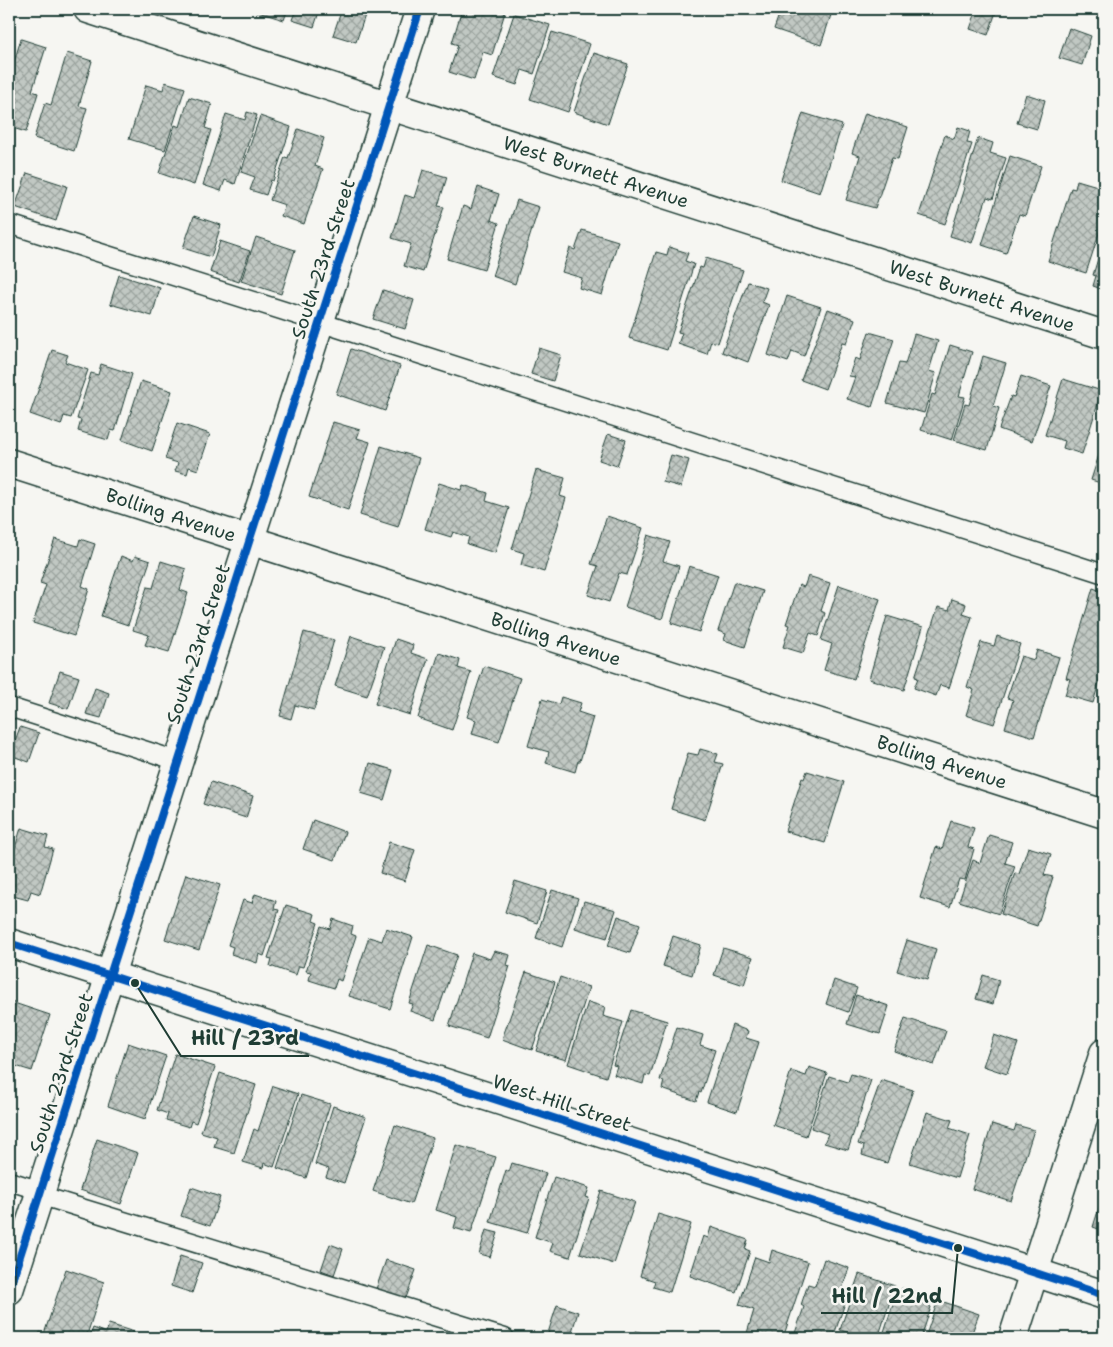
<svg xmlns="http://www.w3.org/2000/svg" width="1113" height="1347" font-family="'Shantell Sans',sans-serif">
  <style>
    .building { fill: url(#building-cross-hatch); stroke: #1f3d34 }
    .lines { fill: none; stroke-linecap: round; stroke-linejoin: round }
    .lane-casing { stroke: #1f3d34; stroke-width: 21 }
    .street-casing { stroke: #1f3d34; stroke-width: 31 }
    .secondary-casing { stroke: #1f3d34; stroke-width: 31 }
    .primary-casing { stroke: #1f3d34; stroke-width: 31 }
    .lane { stroke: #f6f6f2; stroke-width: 18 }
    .street { stroke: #f6f6f2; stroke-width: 28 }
    .secondary { stroke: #f6f6f2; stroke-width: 28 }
    .primary { stroke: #f6f6f2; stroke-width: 28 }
    .cycleway-casing { stroke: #f6f6f2; stroke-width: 11 }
    .cycleway { stroke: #0057b8; stroke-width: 8 }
    .labels { text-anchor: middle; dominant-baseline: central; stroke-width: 5; stroke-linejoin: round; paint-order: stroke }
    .street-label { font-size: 19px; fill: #1f3d34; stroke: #f6f6f2 }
    .leader { fill: none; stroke: #1f3d34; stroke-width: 2 }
    .callout-dot { fill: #1f3d34; stroke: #f6f6f2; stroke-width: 2 }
    .callout-label { font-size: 20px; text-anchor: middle; font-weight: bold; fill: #1f3d34; stroke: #f6f6f2; stroke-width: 5; stroke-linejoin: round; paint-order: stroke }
  </style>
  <defs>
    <pattern id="building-cross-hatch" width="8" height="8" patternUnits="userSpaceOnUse" patternTransform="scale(1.25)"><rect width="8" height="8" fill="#c1c8c3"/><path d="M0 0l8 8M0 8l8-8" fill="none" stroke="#9ca49f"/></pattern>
  </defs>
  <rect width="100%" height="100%" fill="#f6f6f2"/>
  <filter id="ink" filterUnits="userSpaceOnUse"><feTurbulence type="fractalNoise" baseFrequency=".02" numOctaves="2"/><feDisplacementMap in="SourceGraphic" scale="10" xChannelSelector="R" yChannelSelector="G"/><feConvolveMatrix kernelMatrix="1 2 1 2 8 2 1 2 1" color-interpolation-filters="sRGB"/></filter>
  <g filter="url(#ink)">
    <g class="building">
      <polygon points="248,9 288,9 284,20"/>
      <polygon points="296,9 320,9 314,27 292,20"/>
      <polygon points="342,9 367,9 356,42 333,35"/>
      <polygon points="462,9 506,9 492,55 483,52 474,80 449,72 458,45 452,43"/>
      <polygon points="781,9 811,9 831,15 821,45 774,29"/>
      <polygon points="977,9 997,9 988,35 970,29"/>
      <polygon points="514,14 550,25 534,74 522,70 517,85 493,77"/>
      <polygon points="1069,28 1091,36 1082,65 1059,58"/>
      <polygon points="552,32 590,44 568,112 530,99"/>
      <polygon points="21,39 46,47 32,91 38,93 26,132 9,127 9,78"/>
      <polygon points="67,53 92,61 79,106 87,108 74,151 34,138 45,103 51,105"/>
      <polygon points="594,53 628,64 608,124 574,112"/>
      <polygon points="165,82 185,88 165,150 129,139 146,85 163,90"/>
      <polygon points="1026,94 1045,100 1037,129 1017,123"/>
      <polygon points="189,97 212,104 205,128 211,130 194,185 159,173 175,125 180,127"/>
      <polygon points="247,112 257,115 235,184 225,180 221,191 203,185 226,114 245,120"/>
      <polygon points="803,113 842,125 820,193 781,180"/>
      <polygon points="865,113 908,127 898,159 892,158 875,208 846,200 860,156 852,153"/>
      <polygon points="260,116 291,127 273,181 271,180 266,195 250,190 255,177 241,172"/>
      <polygon points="958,127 970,131 967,143 972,144 945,224 919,215 945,135 954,139"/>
      <polygon points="298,129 324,138 315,166 323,169 304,224 281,216 285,205 270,200 285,157 288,158"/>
      <polygon points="978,138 993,143 990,153 1006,158 993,199 987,197 972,243 950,236 965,188 963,187"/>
      <polygon points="1010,156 1041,166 1025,216 1019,214 1006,253 982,245"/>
      <polygon points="423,170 447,177 438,206 444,207 423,272 404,266 411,244 392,238 405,195 414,198"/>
      <polygon points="27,173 67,186 56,221 15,207"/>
      <polygon points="1077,180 1104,188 1104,218 1086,273 1048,261 1071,188 1075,189"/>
      <polygon points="478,187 499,194 491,220 499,223 484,270 447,259 463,206 471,209"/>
      <polygon points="517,200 539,207 515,284 492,276"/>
      <polygon points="194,216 221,225 211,257 183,248"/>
      <polygon points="582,230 618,241 602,295 579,288 582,278 562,272 570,248 575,250"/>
      <polygon points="256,237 295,250 281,294 241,281"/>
      <polygon points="1104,239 1104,290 1093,286 1096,276 1093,275"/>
      <polygon points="220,241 250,251 239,282 210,272"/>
      <polygon points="669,247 688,253 685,261 694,264 667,350 629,338 656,252 667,255"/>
      <polygon points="706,258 743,270 718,343 711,341 707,354 678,344 682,333 678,332 700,267 703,268"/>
      <polygon points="119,275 160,288 152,316 110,304"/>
      <polygon points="748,282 767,288 762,302 769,305 748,362 722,352"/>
      <polygon points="383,290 414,300 405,329 373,319"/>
      <polygon points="787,296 821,307 804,356 792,351 788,362 768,355"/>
      <polygon points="828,309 855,319 846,344 842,343 825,389 801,380"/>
      <polygon points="869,332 894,339 872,407 847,399 855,377 849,376 855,358 860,360"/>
      <polygon points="914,334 938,341 929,371 936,373 924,413 887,403 899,363 905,364"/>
      <polygon points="950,345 972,352 959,396 965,397 952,440 921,430 932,394 935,395"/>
      <polygon points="539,348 561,355 553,381 531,374"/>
      <polygon points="351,349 400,366 385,411 336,394"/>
      <polygon points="52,350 68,355 65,362 88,370 71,418 64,416 61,425 30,414"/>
      <polygon points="983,356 1006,363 993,406 999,408 987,450 954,440 965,404 969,405"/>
      <polygon points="101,364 132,374 115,431 111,430 108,440 78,431 81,420 77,419 91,373 98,375"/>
      <polygon points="1021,376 1051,386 1032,441 999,429 1011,396 1014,397"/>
      <polygon points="1063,379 1102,391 1082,454 1063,448 1065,441 1045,435"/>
      <polygon points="141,381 172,391 152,451 122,440"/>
      <polygon points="333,422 360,430 357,438 370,442 348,510 309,497"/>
      <polygon points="177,423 210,434 198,470 189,467 187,474 175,471 178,463 165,459"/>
      <polygon points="608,434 626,440 617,466 599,460"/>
      <polygon points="1104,439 1104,484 1091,480"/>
      <polygon points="381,446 419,458 398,527 360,515"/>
      <polygon points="671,455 689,460 681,487 663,482"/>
      <polygon points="536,470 565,478 560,496 566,498 544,572 521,565 524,553 512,549"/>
      <polygon points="439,483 461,490 463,485 488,493 486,501 509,508 495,553 467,544 469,537 453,532 451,537 425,529"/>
      <polygon points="607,516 643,528 627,575 619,573 609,602 588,595 598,566 591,564"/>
      <polygon points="648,535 670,542 663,561 679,566 662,619 625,607"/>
      <polygon points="55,539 78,546 80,539 95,544 82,586 89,589 74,636 33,623 46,585 40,583"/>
      <polygon points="121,556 133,561 135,556 150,561 128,625 101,616"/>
      <polygon points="161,561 186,569 180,590 188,593 169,652 145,645 149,635 133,630 147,587 153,588"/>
      <polygon points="689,566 718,575 699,632 671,623"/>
      <polygon points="808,576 830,583 821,611 825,613 818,636 810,633 803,653 783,647 790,625 786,624 799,585 804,587"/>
      <polygon points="734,582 763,591 745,647 724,640 726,634 718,631"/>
      <polygon points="839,585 880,599 854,679 824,670 832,644 821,640"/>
      <polygon points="1093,588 1104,592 1104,666 1093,703 1065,695 1070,679 1066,678"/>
      <polygon points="952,599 966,604 963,614 972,617 949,688 940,685 936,696 914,688 918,678 915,677 938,607 949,610"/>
      <polygon points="887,616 923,627 904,690 869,679"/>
      <polygon points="304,632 334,640 314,710 295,705 291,719 280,716"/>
      <polygon points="351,636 384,647 367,696 335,686"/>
      <polygon points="997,636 1020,644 994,724 966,715 974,690 967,687 981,642 994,646"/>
      <polygon points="396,639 413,645 411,653 428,659 410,715 375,704"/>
      <polygon points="1037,650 1059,657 1034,737 1005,728 1013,700 1007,698 1021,656 1034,660"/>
      <polygon points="439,653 460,660 458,668 471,672 452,730 418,718"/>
      <polygon points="484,666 520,678 499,742 472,734 476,720 467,717"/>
      <polygon points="60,671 79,677 68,709 49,703"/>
      <polygon points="95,688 109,693 101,718 86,714"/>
      <polygon points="561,697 581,703 578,712 593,717 580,761 578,761 575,772 546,763 549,752 528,746 542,699 559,704"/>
      <polygon points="20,727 39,733 29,762 10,755"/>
      <polygon points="700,749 718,754 715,762 723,764 705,820 671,809 688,753 698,755"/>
      <polygon points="370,763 393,770 384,800 361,793"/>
      <polygon points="807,771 844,782 825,843 785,831 802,778 804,779"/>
      <polygon points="211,782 253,796 246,818 203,804"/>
      <polygon points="313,820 345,832 335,860 303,849"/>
      <polygon points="951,821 974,828 968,847 974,849 965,880 959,879 950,907 920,898 936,847 942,849"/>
      <polygon points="21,828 48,836 45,847 53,849 40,894 31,891 28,900 9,895 9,868"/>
      <polygon points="989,835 1012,842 1005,863 1015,866 999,914 959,901 973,860 980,863"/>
      <polygon points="389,842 415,850 405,881 380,873"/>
      <polygon points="1028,847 1051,854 1044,875 1053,877 1037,926 1001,914 1015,873 1019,874"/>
      <polygon points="186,874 220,885 199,950 165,939"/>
      <polygon points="515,881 547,891 537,923 505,912"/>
      <polygon points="552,890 578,898 562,947 536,938"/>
      <polygon points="255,894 276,901 274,909 279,910 264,956 259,954 257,963 231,954 233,947 228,945 243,900 252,903"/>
      <polygon points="584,901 616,910 607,938 575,928"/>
      <polygon points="286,905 315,914 313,921 318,923 303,967 299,966 296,975 270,966 272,959 268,958"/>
      <polygon points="618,916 640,924 630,953 608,946"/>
      <polygon points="333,919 353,926 351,934 356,936 341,981 337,979 334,988 309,980 311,972 306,971 321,926 330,929"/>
      <polygon points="386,928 413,937 390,1009 349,996 369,937 382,941"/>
      <polygon points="673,936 701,945 692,975 663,966"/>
      <polygon points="907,940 936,949 927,980 897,971"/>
      <polygon points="428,945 457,955 435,1020 410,1011 413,1004 409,1003"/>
      <polygon points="723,948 753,957 744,985 714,975"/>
      <polygon points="494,951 510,955 507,965 510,966 487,1038 449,1026 472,953 490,959"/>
      <polygon points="526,972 555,982 532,1050 502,1039"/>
      <polygon points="983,975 999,980 993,1004 976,999"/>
      <polygon points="560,977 589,987 566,1060 536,1051"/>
      <polygon points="834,980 857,988 848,1012 826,1004"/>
      <polygon points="856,995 889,1006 880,1034 847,1024"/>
      <polygon points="11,1002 50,1015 32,1071 9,1064 9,1009"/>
      <polygon points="588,1002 605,1007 603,1016 623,1022 606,1077 568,1064"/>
      <polygon points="631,1010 667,1021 650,1076 645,1075 643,1084 614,1075 617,1066 613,1065"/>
      <polygon points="905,1018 946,1031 934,1065 894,1051"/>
      <polygon points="732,1025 748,1031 746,1038 759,1042 737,1112 707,1102"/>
      <polygon points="677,1027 703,1035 700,1045 715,1050 701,1093 699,1092 696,1101 662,1089 664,1081 660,1080"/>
      <polygon points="994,1035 1018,1043 1007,1074 983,1066"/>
      <polygon points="128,1043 166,1056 145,1119 108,1106"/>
      <polygon points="175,1054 215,1067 196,1123 191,1121 189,1127 166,1120 168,1114 157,1110"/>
      <polygon points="809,1067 827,1073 806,1136 773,1125 791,1071 806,1076"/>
      <polygon points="220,1073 256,1085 234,1153 214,1147 217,1137 201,1132"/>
      <polygon points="851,1074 871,1080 848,1150 824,1143 828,1134 811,1128 829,1076 848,1082"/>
      <polygon points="881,1080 913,1090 887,1163 862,1155 864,1146 858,1144"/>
      <polygon points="273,1086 298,1094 274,1167 264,1163 263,1168 243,1162 254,1129 258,1131"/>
      <polygon points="301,1095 330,1104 306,1178 277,1168"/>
      <polygon points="333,1106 366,1117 344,1183 326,1177 329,1169 315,1164"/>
      <polygon points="927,1112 952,1120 949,1128 970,1135 957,1178 910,1163"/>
      <polygon points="992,1124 1014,1131 1016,1125 1034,1130 1011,1201 972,1189"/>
      <polygon points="395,1125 433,1138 411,1204 373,1191"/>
      <polygon points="97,1139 138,1153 121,1204 80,1190"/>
      <polygon points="456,1145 496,1157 471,1233 454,1228 457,1217 436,1210"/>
      <polygon points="512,1163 546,1173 527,1233 490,1222 506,1170 509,1172"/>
      <polygon points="554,1177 589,1188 586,1197 589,1198 570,1257 550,1251 553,1243 535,1237"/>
      <polygon points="191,1187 220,1197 210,1226 181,1216"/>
      <polygon points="601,1191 635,1202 614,1264 580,1253"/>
      <polygon points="1104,1192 1104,1231 1093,1227"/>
      <polygon points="658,1214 691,1224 670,1292 653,1287 655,1281 640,1276"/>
      <polygon points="711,1227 748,1240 745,1249 750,1251 736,1292 690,1276 703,1236 708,1238"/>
      <polygon points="486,1230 498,1233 490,1257 479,1254"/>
      <polygon points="330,1244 343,1249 334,1275 321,1270"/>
      <polygon points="772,1250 808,1262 783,1338 764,1338 747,1333 754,1310 739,1305 755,1257 769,1262"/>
      <polygon points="180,1256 202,1263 192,1293 171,1286"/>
      <polygon points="824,1259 849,1268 840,1295 847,1297 833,1338 800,1338 794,1336 804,1307 801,1305 808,1284 815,1286"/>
      <polygon points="386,1260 416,1270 406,1298 376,1289"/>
      <polygon points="66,1269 104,1282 86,1338 38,1338 40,1332 44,1334"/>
      <polygon points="859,1274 895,1286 878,1338 849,1338 850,1333 840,1330"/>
      <polygon points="902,1288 932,1297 929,1306 931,1307 921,1338 882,1338 896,1295 900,1296"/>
      <polygon points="938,1300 979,1314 970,1338 925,1338"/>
      <polygon points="557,1305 578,1312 570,1338 565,1338 548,1333"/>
      <polygon points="109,1324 134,1332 132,1338 89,1338 93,1328 106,1333"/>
      <polygon points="636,1331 659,1338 634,1338"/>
    </g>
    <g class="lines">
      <g class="lane-casing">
        <g id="lane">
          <polyline points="9,224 319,322 1104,574"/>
          <polyline points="9,707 178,761"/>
          <polyline points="9,1181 41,1191"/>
          <polyline points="39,1195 505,1338"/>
        </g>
      </g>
      <g class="street-casing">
        <g id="street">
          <polyline points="88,9 1104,335"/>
          <polyline points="9,463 1104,814"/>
          <polyline points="9,943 1034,1272"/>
          <polyline points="9,1290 420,9"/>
        </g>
      </g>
      <g class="secondary-casing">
        <polyline id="secondary" points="1034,1272 1104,1295"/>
      </g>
      <g class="primary-casing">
        <polyline id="primary" points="1013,1338 1104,1053"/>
      </g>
      <use href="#lane" class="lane"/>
      <use href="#street" class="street"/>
      <use href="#secondary" class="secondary"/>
      <use href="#primary" class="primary"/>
      <g class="cycleway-casing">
        <g id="cycleway">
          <polyline points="9,943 1104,1295"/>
          <polyline points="9,1290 420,9"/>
        </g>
      </g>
      <use href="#cycleway" class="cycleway"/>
    </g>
  </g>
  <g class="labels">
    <g class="street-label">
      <text transform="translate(596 172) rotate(18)">West Burnett Avenue</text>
      <text transform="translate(323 259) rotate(-72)">South 23rd Street</text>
      <text transform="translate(982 296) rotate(18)">West Burnett Avenue</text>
      <text transform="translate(171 515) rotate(18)">Bolling Avenue</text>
      <text transform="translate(556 639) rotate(18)">Bolling Avenue</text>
      <text transform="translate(198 644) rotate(-72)">South 23rd Street</text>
      <text transform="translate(942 762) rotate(18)">Bolling Avenue</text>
      <text transform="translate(61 1073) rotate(-72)">South 23rd Street</text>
      <text transform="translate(562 1103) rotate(18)">West Hill Street</text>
    </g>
  </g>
  <path class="leader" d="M135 983L181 1056H309M958 1248L952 1313H821"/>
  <g class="callout-dot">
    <circle cx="135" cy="983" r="5"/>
    <circle cx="958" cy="1248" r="5"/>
  </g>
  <g class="callout-label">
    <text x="245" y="1045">Hill / 23rd</text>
    <text x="887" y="1303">Hill / 22nd</text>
  </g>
  <rect width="1113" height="1347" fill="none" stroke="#f6f6f2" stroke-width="30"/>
  <rect x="15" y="15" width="1083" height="1317" fill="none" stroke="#1f3d34" stroke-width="2" filter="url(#ink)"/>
</svg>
